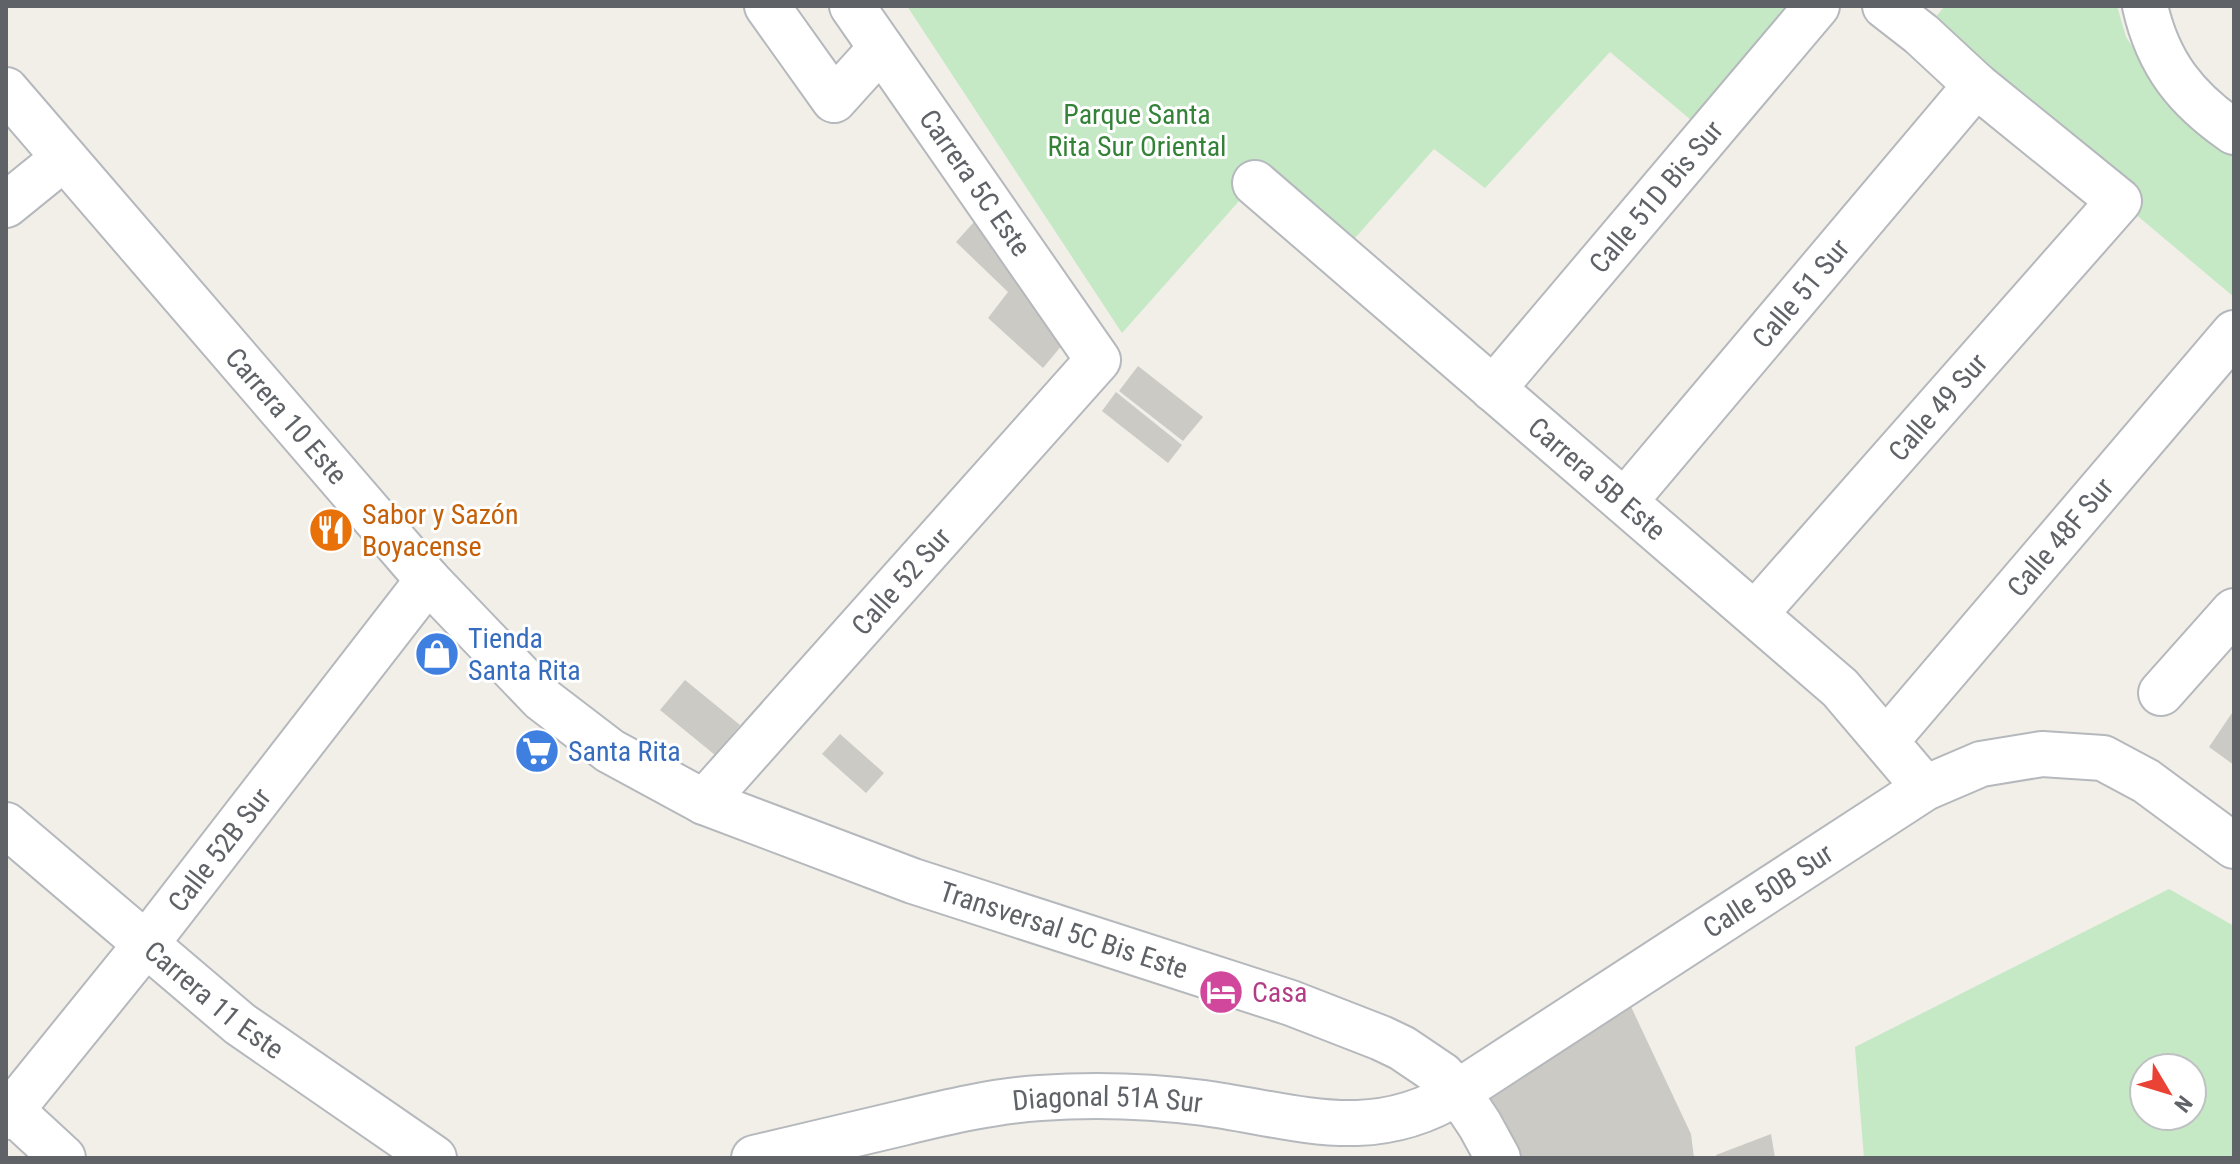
<svg xmlns="http://www.w3.org/2000/svg" width="2240" height="1164" font-family="'Roboto Condensed',sans-serif">
  <style>
    .green { fill: #c5e8c5; fill-rule: evenodd }
    .building { fill: #cccac5 }
    .lines { fill: none; stroke-linecap: round; stroke-linejoin: round }
    .minor-casing { stroke: #b5b8bc; stroke-width: 48 }
    .minor { stroke: #fff; stroke-width: 44 }
    .labels { text-anchor: middle; dominant-baseline: central; stroke-width: 6; stroke-linejoin: round; paint-order: stroke }
    .park-label { font-size: 28px; fill: #348238; stroke: #fff }
    .street-label { font-size: 28px; fill: #5f6368; stroke: #fff }
    .food-label { font-size: 28px; fill: #c56008; stroke: #fff; text-anchor: start }
    .shop-label { font-size: 28px; fill: #366cbe; stroke: #fff; text-anchor: start }
    .hotel-label { font-size: 28px; fill: #b23c85; stroke: #fff; text-anchor: start }
  </style>
  <rect width="100%" height="100%" fill="#f1efe8"/>
  <g class="green">
    <polygon points="907,6 1798,6 1697,125 1610,52 1485,188 1434,149 1339,256 1255,183 1122,333"/>
    <polygon points="1945,6 2117,6 2126,37 2167,99 2234,155 2234,297 1921,34"/>
    <path d="M 2169,889 L 2234,926 L 2234,1158 L 1864,1158 L 1855,1047 ZM 2144,1068 L 2192,1068 L 2192,1116 L 2144,1116 Z"/>
  </g>
  <g class="building">
    <polygon points="974,222 1063,344 1043,368 988,318 1008,292 956,242"/>
    <polygon points="1138,366 1203,417 1183,441 1119,391"/>
    <polygon points="1116,392 1182,445 1168,463 1102,411"/>
    <polygon points="685,680 740,725 715,755 660,710"/>
    <polygon points="2232,713 2234,714 2234,765 2209,747"/>
    <polygon points="840,734 884,773 866,793 822,754"/>
    <polygon points="1625,994 1691,1134 1694,1158 1519,1158 1481,1090"/>
    <polygon points="1771,1134 1775,1158 1717,1158 1716,1155"/>
  </g>
  <g class="lines">
    <g class="minor-casing">
      <g id="minor">
        <polyline points="767,6 834,100 881,48"/>
        <path d="M 2145,6 C 2158,64 2186,99 2234,132"/>
        <path id="s1" d="M 6,90 L 428,580 L 542,699 L 610,751 L 704,802 L 913,881 L 1291,1003 L 1381,1038 L 1402,1048 L 1442,1075 L 1458,1092 L 1480,1125 L 1498,1158"/>
        <path id="s2" d="M 1255,183 L 1840,688 L 1925,788"/>
        <polyline points="6,205 64,158"/>
        <path id="s3" d="M 1493,389 L 1817,6"/>
        <path id="s4" d="M 1625,501 L 1976,85"/>
        <path id="s5" d="M 1755,614 L 2119,201 L 1976,85 L 1921,34 L 1885,6"/>
        <polyline points="2161,693 2234,611"/>
        <path id="s6" d="M 1886,741 L 2234,333"/>
        <path id="s7" d="M 704,802 L 1098,360 L 852,6"/>
        <path id="s8" d="M 6,825 L 240,1024 L 434,1158"/>
        <polyline points="11,1110 63,1158"/>
        <path id="s9" d="M 6,1117 L 146,944 L 428,580"/>
        <path id="s10" d="M 754,1158 C 803,1146 853,1135 902,1123 C 947,1112 994,1101 1040,1098 C 1095,1094 1150,1096 1204,1103 C 1297,1116 1372,1146 1458,1092 L 1925,788 L 1981,764 L 2042,754 L 2103,758 L 2146,781 L 2234,846"/>
      </g>
    </g>
    <use href="#minor" class="minor"/>
  </g>
  <defs>
    <g id="restaurant-disc" transform="scale(2.3)"><circle r="9.5" fill="#e8710a" stroke="#fff"/><path d="M-5-6h1v4h1v-4h1v4h1v-4h1v5L-1.5 .5V6h-2V.5L-5-1ZM5-6V6H3V1.5H1.5Q1.5-4 5-6Z" fill="#fff"/></g>
    <g id="shop-disc" transform="scale(2.3)"><circle r="9.5" fill="#3f7fe0" stroke="#fff"/><path d="M-5-2.5h2.3a2.7 3.5 0 0 1 5.4 0H5L5.5 6h-11ZM-1.5-2.5h3a1.5 2.3 0 0 0-3 0Z" fill="#fff"/></g>
    <g id="supermarket-disc" transform="scale(2.3)"><circle r="9.5" fill="#3f7fe0" stroke="#fff"/><path d="M-6-5.5h2.5l.6 2H6L4.5 2H-2.5L-4.4-4H-6ZM-1.5 3.2a1.3 1.3 0 1 0 .1 0ZM3 3.2a1.3 1.3 0 1 0 .1 0Z" fill="#fff"/></g>
    <g id="hotel-disc" transform="scale(2.3)"><circle r="9.5" fill="#d1479c" stroke="#fff"/><path d="M-6-4.5h1.5V1H6V5H4.5V3h-9V5H-6ZM-4 0a1.8 1.8 0 1 1 3.6 0ZM.5 0V-2.5h3Q6-2.5 6 0Z" fill="#fff"/></g>
  </defs>
  <g fill-rule="evenodd">
    <use href="#restaurant-disc" x="331" y="530"/>
    <use href="#shop-disc" x="437" y="654"/>
    <use href="#supermarket-disc" x="537" y="751"/>
    <use href="#hotel-disc" x="1221" y="992"/>
  </g>
  <g class="labels">
    <g class="park-label">
      <text x="1137" y="114">Parque Santa<tspan x="1137" dy="32">Rita Sur Oriental</tspan></text>
    </g>
    <g class="street-label">
      <text transform="translate(975 183) rotate(55)">Carrera 5C Este</text>
      <text stroke="none"><textPath href="#s3" startOffset="252">Calle 51D Bis Sur</textPath></text>
      <text stroke="none"><textPath href="#s4" startOffset="272">Calle 51 Sur</textPath></text>
      <text stroke="none"><textPath href="#s5" startOffset="276">Calle 49 Sur</textPath></text>
      <text stroke="none"><textPath href="#s1" startOffset="430">Carrera 10 Este</textPath></text>
      <text stroke="none"><textPath href="#s2" startOffset="452">Carrera 5B Este</textPath></text>
      <text stroke="none"><textPath href="#s6" startOffset="268">Calle 48F Sur</textPath></text>
      <text stroke="none"><textPath href="#s7" startOffset="296">Calle 52 Sur</textPath></text>
      <text stroke="none"><textPath href="#s9" startOffset="342">Calle 52B Sur</textPath></text>
      <text stroke="none"><textPath href="#s10" startOffset="1088">Calle 50B Sur</textPath></text>
      <text stroke="none"><textPath href="#s1" startOffset="1386">Transversal 5C Bis Este</textPath></text>
      <text stroke="none"><textPath href="#s8" startOffset="272">Carrera 11 Este</textPath></text>
      <text stroke="none"><textPath href="#s10" startOffset="360">Diagonal 51A Sur</textPath></text>
    </g>
    <g class="food-label">
      <text x="362" y="514">Sabor y Sazón<tspan x="362" dy="32">Boyacense</tspan></text>
    </g>
    <g class="shop-label">
      <text x="468" y="638">Tienda<tspan x="468" dy="32">Santa Rita</tspan></text>
      <text x="568" y="751">Santa Rita</text>
    </g>
    <g class="hotel-label">
      <text x="1252" y="992">Casa</text>
    </g>
  </g>
  <rect width="2240" height="1164" fill="none" stroke="#5f6368" stroke-width="16"/>
  <g transform="translate(2168 1092) rotate(128)"><circle r="38" fill="#ffffff" stroke="#bfc1c3" stroke-width="2"/>
  <path d="M0-6L14 30L0 20L-14 30Z" fill="#ea4335"/>
  <text y="-12" font-size="22" font-weight="bold" text-anchor="middle" fill="#5f6368">N</text>
  </g>
</svg>
